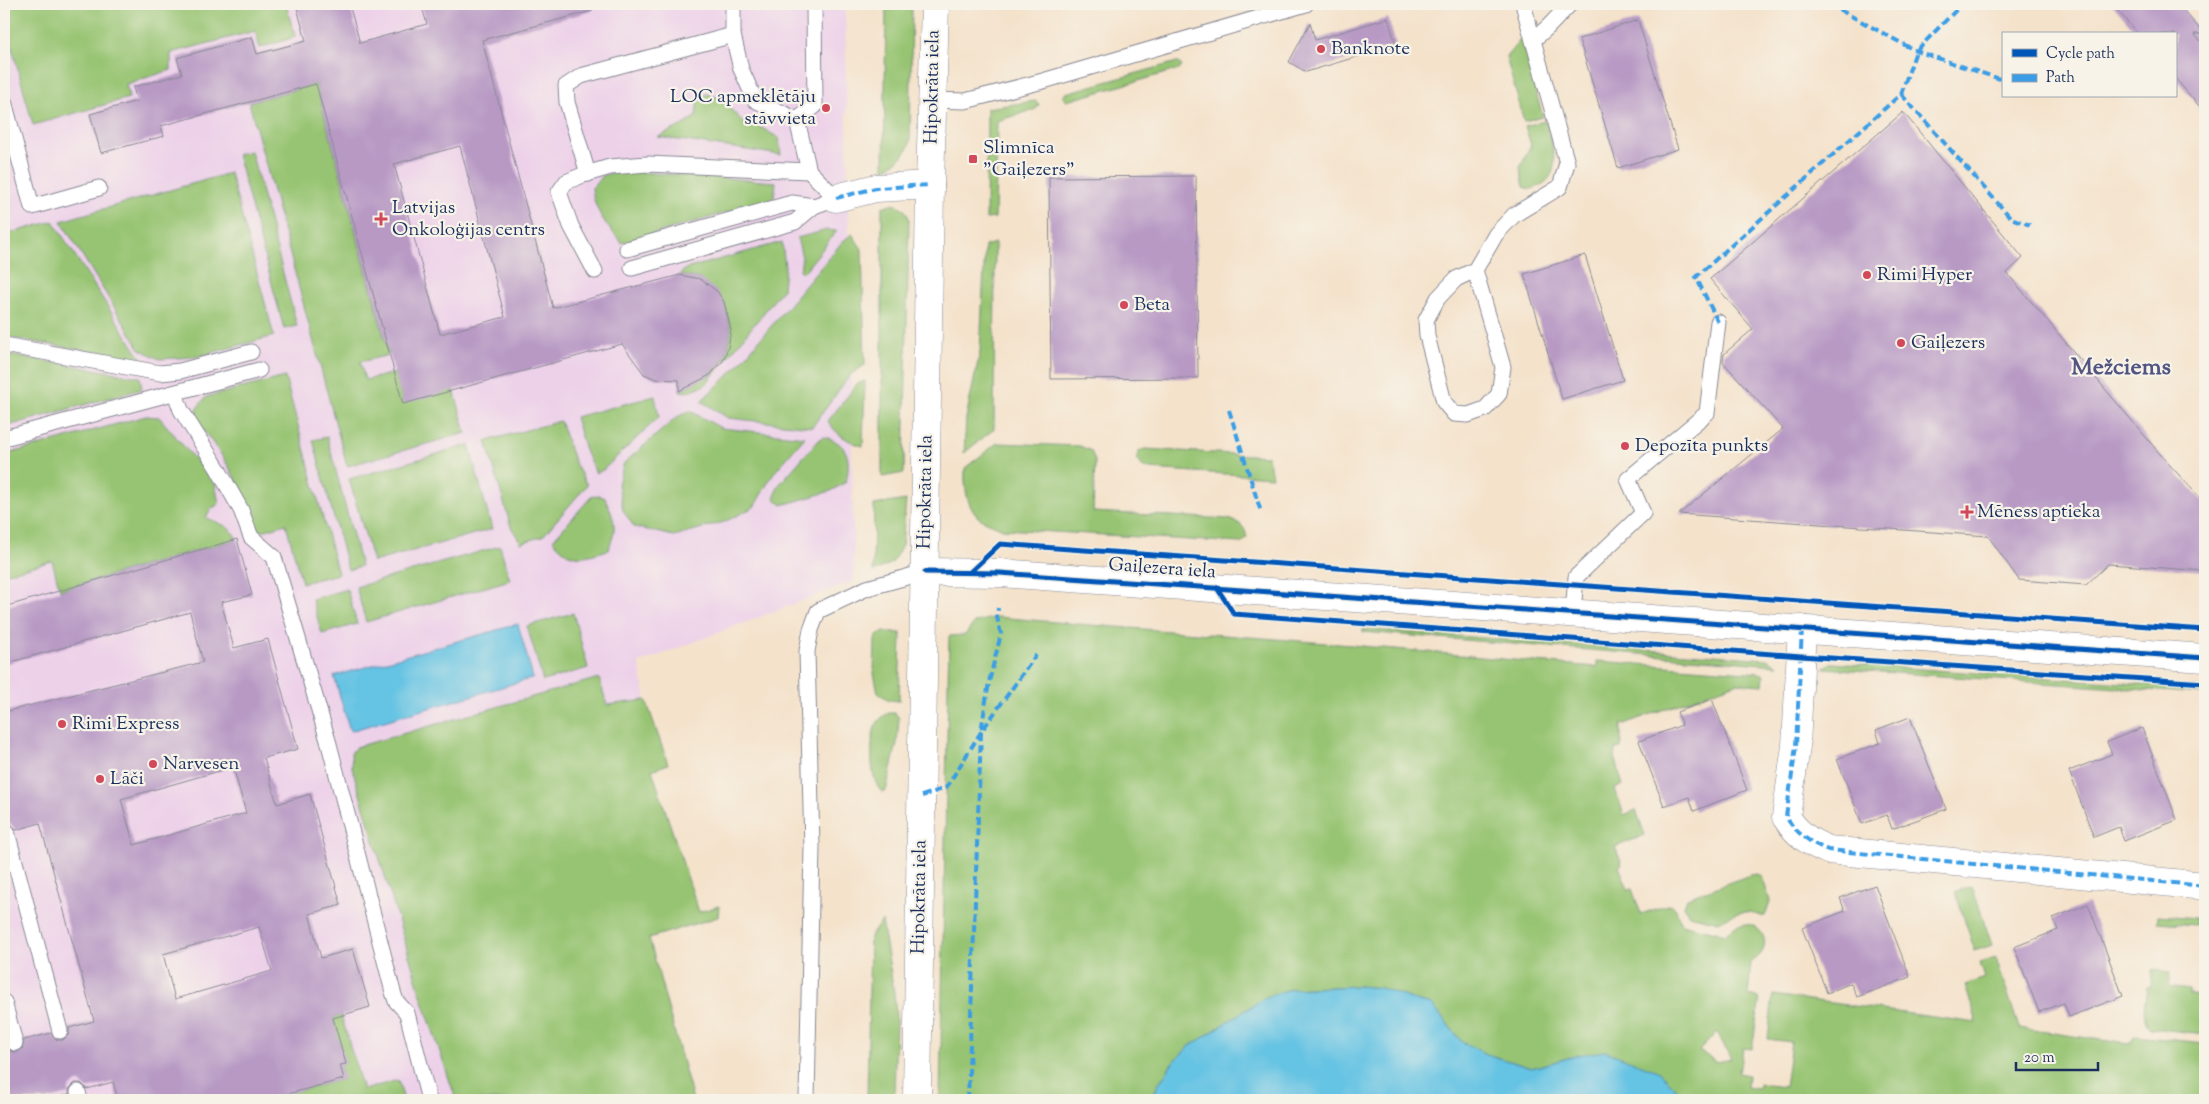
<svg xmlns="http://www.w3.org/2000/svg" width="2209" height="1104" font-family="'Sorts Mill Goudy',serif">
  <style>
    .built { fill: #edd1e9 }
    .green { fill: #97c472; stroke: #597a68; fill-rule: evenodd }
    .water { fill: #65c3e3; stroke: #4079a0 }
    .building { fill: #b799c4; fill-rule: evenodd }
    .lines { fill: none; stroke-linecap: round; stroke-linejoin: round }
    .service-casing { stroke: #888894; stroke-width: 17 }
    .minor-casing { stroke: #888894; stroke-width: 29 }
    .tertiary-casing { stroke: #888894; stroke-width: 29 }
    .service { stroke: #fff; stroke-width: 15 }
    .minor { stroke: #fff; stroke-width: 28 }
    .tertiary { stroke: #fff; stroke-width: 28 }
    .quiet { stroke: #3b9de6; stroke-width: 4; stroke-dasharray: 8 4; stroke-linecap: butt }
    .cycleway-casing { stroke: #f7f3e8; stroke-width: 8 }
    .cycleway { stroke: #0057b8; stroke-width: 5 }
    .poi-dot { fill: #d1495b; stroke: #f7f3e8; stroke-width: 2 }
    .labels { text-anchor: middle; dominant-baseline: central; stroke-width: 4.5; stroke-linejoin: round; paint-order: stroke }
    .poi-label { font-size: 19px; fill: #1b2f5e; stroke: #f7f3e8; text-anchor: start }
    .street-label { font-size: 19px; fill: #1b2f5e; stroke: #f7f3e8 }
    .district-label { font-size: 24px; font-weight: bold; fill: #525482; stroke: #f7f3e8 }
  </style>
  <rect width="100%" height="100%" fill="#f7f3e8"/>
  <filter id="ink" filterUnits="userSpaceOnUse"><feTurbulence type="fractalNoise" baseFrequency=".02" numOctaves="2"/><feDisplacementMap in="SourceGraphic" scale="10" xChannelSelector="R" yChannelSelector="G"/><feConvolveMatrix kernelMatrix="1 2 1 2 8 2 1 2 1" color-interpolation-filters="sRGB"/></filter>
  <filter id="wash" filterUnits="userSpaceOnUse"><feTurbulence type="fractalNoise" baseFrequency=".0096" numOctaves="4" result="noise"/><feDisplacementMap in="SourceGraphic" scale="20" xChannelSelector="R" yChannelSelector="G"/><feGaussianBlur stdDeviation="1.12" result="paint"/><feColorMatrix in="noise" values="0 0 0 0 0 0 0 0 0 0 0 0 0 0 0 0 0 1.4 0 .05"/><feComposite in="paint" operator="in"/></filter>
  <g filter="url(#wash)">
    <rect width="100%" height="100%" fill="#f4e2cb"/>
    <polygon class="built" points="4,4 845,4 854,581 639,663 646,700 668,764 652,770 699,912 719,906 718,917 649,938 693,1100 4,1100"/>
    <g class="green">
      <polygon points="4,4 286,4 295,37 260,48 255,31 171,53 171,70 126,84 129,98 33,125 4,18"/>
      <path d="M 886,4 L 912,4 L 910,141 C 907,156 896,162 884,170 Z"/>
      <polygon points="1521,39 1543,117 1524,121 1506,57"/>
      <polygon points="1177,62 1182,66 1180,69 1067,101 1064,99 1064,95 1066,93"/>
      <polygon points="316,84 389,355 360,362 365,380 395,373 454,390 466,433 347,466 249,102"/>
      <polygon points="707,94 720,98 743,122 762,128 779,138 781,155 658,137 687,123 696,116 698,99"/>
      <polygon points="1035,101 1039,104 1036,109 997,121 995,218 986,219 987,108"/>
      <path d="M 1545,121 C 1551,142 1565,174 1539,186 C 1533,189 1530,190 1524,187 L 1520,168 L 1531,145 L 1525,126 Z"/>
      <polygon points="251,151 297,326 284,329 237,154"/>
      <path d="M 625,171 L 776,182 L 774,199 L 622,243 C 607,226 594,211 592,188 L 603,175 Z"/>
      <polygon points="230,173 274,336 196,357 159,359 140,349 61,221"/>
      <path d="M 891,204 C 901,205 906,209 909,219 L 904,473 L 882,477 L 882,207 Z"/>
      <polygon points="53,221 142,360 4,337 4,235"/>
      <polygon points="827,230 837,231 803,273 800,270 802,257 797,238"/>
      <polygon points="852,234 862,249 865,365 851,374 812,427 728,418 701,401 735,369 843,241"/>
      <polygon points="782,242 785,267 783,289 705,385 686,392 679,391 710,375 723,361 728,348 731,330 724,302 700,279 680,275 685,269"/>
      <polygon points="995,243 994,429 964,453 966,418 980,352 985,246"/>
      <polygon points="4,354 140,377 142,389 4,427"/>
      <path d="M 285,377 L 338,574 L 302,583 L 286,524 L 256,533 C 245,488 225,457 196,421 L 197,408 L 206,397 Z"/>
      <path d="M 865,381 L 863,446 C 850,443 834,433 828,421 L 857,384 Z"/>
      <polygon points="655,396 659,417 603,470 596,473 586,453 575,417"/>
      <polygon points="690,411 721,428 805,437 773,474 754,507 724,522 674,536 634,527 623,510 618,484 624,463 677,417"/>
      <path d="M 146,416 L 159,417 L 215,483 L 219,504 L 211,509 L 206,518 C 219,523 230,525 237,539 L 60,590 L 52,561 L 4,574 L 4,455 Z"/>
      <polygon points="560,421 575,463 587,485 543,536 521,543 511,527 486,441"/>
      <polygon points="327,437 361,566 348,570 313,440"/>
      <path d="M 824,437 C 849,443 851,460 846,482 L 831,491 L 782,505 L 774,498 L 778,486 L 819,439 Z"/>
      <path d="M 997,443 L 1080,446 L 1091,451 L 1095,461 L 1093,512 L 1229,519 C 1240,523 1245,526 1247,538 L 1241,543 L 1003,529 C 995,525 984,522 978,517 C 966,506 964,483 965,468 Z"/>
      <polygon points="469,445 492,529 373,562 349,479"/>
      <polygon points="1145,449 1268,456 1272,477 1149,469 1143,467 1137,459 1139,451"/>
      <path d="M 598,495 L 605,498 C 615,521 618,527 608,550 C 583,557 571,563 553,540 L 591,497 Z"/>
      <polygon points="906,500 902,545 892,563 873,572 874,505"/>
      <polygon points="500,546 510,580 366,622 356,587"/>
      <polygon points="347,589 357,624 322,634 312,599"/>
      <polygon points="573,613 588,668 543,681 527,626"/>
      <path d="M 997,617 C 1115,628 1233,635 1351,645 C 1433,652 1515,661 1597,667 L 1597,661 L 1760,673 L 1764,675 L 1763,685 L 1736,683 L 1621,725 L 1621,748 L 1616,749 L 1615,760 L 1623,785 L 1615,789 L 1624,815 L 1636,810 L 1645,835 L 1615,847 L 1622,864 L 1619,866 L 1628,889 L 1632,889 L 1641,914 L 1670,904 L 1676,909 L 1681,924 L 1725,934 C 1752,906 1783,945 1751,962 L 1748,995 L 1760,998 L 1752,1049 L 1743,1048 L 1739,1073 L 1748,1075 L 1747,1087 L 1758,1089 L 1759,1084 L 1785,1087 L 1791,1042 L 1768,1039 L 1773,995 L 1977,1023 L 1965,985 L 1985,978 L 1980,963 L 1996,958 L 2019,1028 L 2129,1044 L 2135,1036 L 2205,1043 L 2205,1100 L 1687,1100 L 1660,1072 L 1579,1055 L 1532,1068 L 1486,1054 L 1462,1042 L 1432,1005 L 1419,1002 L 1381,988 L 1358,986 L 1290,989 L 1266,997 L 1187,1048 L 1172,1064 L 1158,1085 L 1151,1100 L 940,1100 L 949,636 L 965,635 L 975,622 ZM 1717,1032 L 1731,1059 L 1717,1062 L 1699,1051 Z"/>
      <polygon points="1363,629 1767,659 1778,665 1363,632"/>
      <polygon points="882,632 901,633 899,701 889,700 878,693 874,673 875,639 877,635"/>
      <polygon points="1831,663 2196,688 2205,694 1823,668"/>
      <polygon points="599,678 607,705 646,700 668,764 652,770 699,912 719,906 718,917 649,938 693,1100 456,1100 421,995 352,768 351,753 356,747"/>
      <path d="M 889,713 L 895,713 L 899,718 L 897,743 L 886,791 L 883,792 C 869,785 870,740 875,727 C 878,721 882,716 889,713 Z"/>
      <path d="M 1757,874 L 1762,876 L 1770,901 L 1765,916 C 1759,917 1755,913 1749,912 C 1739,911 1728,917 1719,922 L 1689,915 L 1684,906 L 1687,898 L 1750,875 Z"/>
      <polygon points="1972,886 1992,945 1975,951 1955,892"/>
      <polygon points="2158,915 2196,918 2196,925 2157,922"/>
      <polygon points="882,921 894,992 896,1018 894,1100 867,1100 870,936"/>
      <path d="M 2152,970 L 2170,972 L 2168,987 L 2189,990 L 2189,994 L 2205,995 L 2205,1034 L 2150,1028 C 2140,1019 2146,1000 2147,987 L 2151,987 Z"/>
      <polygon points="341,1015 363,1090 398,1080 404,1100 265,1100 271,1098 268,1087 303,1090 343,1079 340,1065 345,1064 333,1018"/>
    </g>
    <g class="water">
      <polygon points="518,624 533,678 350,731 334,676"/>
      <polygon points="1358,986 1381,988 1419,1002 1432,1005 1462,1042 1486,1054 1532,1068 1579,1055 1605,1051 1660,1072 1687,1100 1151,1100 1158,1085 1172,1064 1187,1048 1266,997 1290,989"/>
    </g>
    <g id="blocks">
      <g class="building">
        <path d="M 296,4 L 349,4 L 360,43 L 427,24 L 421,4 L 591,4 L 592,11 L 482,40 L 553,308 L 680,275 L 700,279 L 717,291 L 724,302 L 731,330 L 728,348 L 723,361 L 710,375 L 679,391 L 679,380 L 656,379 L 644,374 L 622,344 L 403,404 L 316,84 L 161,126 L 164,136 L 101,153 L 90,114 L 137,101 L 133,87 L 182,74 L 177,58 L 252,37 L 257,54 L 306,41 ZM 460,146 L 505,317 L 440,334 L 394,164 Z"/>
        <polygon points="2112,4 2178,4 2204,34 2194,34 2205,46 2205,113 2175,78 2175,34 2138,34"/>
        <polygon points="1388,18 1396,45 1306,72 1289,62 1310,23 1315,40"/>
        <polygon points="1638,20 1678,149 1618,168 1579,39"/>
        <polygon points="1903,112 2023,258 2007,273 2166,461 2205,503 2205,571 2108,564 2086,585 2019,580 1988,536 1679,514 1783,429 1723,362 1724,354 1753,329 1710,279"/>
        <polygon points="1196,176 1198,378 1051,379 1049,177"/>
        <polygon points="1585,255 1623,380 1562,399 1524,274"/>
        <path d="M 237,539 L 252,595 L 221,602 L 234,648 L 268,639 L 298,749 L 264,758 L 277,804 L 310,794 L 341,905 L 309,914 L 321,958 L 353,949 L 370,1007 L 333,1018 L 346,1064 L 340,1065 L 344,1079 L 265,1100 L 118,1100 L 113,1082 L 87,1089 L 81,1083 L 75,1083 L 69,1089 L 69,1094 L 46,1100 L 4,1100 L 4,1046 L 6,1045 L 12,1052 L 17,1052 L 22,1049 L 24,1040 L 51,1033 L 57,1040 L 63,1040 L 69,1034 L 69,1028 L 94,1021 L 40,823 L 16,830 L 10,823 L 4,823 L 4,712 L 203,662 L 190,612 L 4,664 L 4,607 ZM 233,767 L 246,813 L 134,845 L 121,799 ZM 259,927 L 272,971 L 175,999 L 163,954 Z"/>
        <polygon points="1712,699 1747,790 1694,811 1689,797 1664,806 1639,741 1682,725 1677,712"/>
        <polygon points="1910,717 1946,809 1892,829 1887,815 1862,824 1837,759 1880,743 1876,730"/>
        <polygon points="2142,728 2177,820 2124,841 2119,827 2094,837 2069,771 2112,754 2107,742"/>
        <polygon points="1875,885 1910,977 1857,997 1851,983 1827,993 1802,928 1845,911 1840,898"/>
        <polygon points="2088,904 2123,996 2069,1017 2064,1003 2039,1012 2014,947 2058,930 2053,918"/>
      </g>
    </g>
  </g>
  <g filter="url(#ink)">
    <use href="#blocks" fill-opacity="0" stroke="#888894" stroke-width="1"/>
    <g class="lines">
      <g class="service-casing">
        <g id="service">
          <polyline points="1533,40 1548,27 1570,4"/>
          <polyline points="933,100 965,101 1043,81 1306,4"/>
          <polyline points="4,101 32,207 99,188"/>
          <polyline points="797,120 815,106 814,4"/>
          <polyline points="588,174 567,102 566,86 581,76 733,35"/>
          <polyline points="627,249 792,203 814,206"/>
          <polyline points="632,268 795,222 814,206 836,198 809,171 797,120 755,100 741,69 733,35 733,4"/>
          <polyline points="1475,270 1503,367 1499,394 1485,409 1468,415 1454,414 1444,402 1427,336 1426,320 1438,298 1456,279 1475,270 1496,234 1514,215 1560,187 1567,163 1523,4"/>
          <polyline points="595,271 571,226 559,192 566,182 583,175 610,167 647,164 809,171"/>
          <polyline points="4,345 160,373 180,371 251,352"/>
          <polyline points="175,393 181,410 218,469 241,510 251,537 274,557 329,744 393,992 396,1001 407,1013 429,1100"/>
          <polyline points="4,438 259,370"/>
          <polyline points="1573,613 1576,577 1643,513 1628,479 1707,413 1718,322"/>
          <polyline points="7,832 60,1031"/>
          <polyline points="4,1002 15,1043"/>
          <polyline points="78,1092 80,1100"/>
          <polyline points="807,1100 812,847 807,651 811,630 818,611 867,588 925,572"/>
        </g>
      </g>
      <g class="minor-casing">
        <g id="minor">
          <polyline points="836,198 876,188 930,185"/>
          <polyline points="925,572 1000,573 2205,658"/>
          <path d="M 1802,629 L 1796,746 L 1786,817 C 1797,834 1809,842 1828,850 L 2205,886"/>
        </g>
      </g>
      <g class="tertiary-casing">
        <polyline id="tertiary" points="917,1100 930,185 935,4"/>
      </g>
      <use href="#service" class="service"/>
      <use href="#minor" class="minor"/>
      <use href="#tertiary" class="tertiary"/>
      <g class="quiet">
        <polyline points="1829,4 1916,51 2003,80"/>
        <polyline points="1901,94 2011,218 2030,225"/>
        <polyline points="836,198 876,188 930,185"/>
        <polyline points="1718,322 1696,277 1901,94 1916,51 1962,4"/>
        <polyline points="1229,410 1261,512"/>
        <path d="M 1802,629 L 1796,746 L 1786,817 C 1797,834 1809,842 1828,850 L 2205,886"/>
        <polyline points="922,796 946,788 981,732 1036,655"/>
        <polyline points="968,1100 981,732 989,682 1001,634 997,617 998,608"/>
      </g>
      <g class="cycleway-casing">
        <g id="cycleway">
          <polyline points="925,572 1000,573 2205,658"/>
          <polyline points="970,572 1000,544 2205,630"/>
          <polyline points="1217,588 1234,614 1801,656 2205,683"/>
        </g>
      </g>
      <use href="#cycleway" class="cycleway"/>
    </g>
  </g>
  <g class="poi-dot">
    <circle cx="1321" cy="49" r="5"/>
    <circle cx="826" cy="108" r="5"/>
    <rect x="968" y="154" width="10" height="10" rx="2.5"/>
    <path d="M378.5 211.5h5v5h5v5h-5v5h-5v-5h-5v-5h5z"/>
    <circle cx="1867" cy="275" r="5"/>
    <circle cx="1124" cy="305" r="5"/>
    <circle cx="1901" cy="343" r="5"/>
    <circle cx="1625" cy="446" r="5"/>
    <path d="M1964.5 504.5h5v5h5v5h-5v5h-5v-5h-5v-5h5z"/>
    <circle cx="62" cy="724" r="5"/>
    <circle cx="153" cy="764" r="5"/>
    <circle cx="100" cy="779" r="5"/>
  </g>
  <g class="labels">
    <g class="poi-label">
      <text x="1331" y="49">Banknote</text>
      <text x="816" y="97" text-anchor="end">LOC apmeklētāju<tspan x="816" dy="22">stāvvieta</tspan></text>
      <text x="983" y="148">Slimnīca<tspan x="983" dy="22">"Gaiļezers"</tspan></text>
      <text x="392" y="208">Latvijas<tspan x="392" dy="22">Onkoloģijas centrs</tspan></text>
      <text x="1877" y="275">Rimi Hyper</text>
      <text x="1134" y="305">Beta</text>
      <text x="1911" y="343">Gaiļezers</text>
      <text x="1635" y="446">Depozīta punkts</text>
      <text x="1977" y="512">Mēness aptieka</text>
      <text x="72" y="724">Rimi Express</text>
      <text x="163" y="764">Narvesen</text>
      <text x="110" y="779">Lāči</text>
    </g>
    <g class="street-label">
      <text transform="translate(933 87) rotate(-89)">Hipokrāta iela</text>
      <text transform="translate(926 492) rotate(-89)">Hipokrāta iela</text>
      <text transform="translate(1162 569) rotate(4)">Gaiļezera iela</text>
      <text transform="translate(920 897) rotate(-89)">Hipokrāta iela</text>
    </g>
    <g class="district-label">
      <text x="2121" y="368">Mežciems</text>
    </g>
  </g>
  <rect width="2209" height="1104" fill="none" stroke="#f7f3e8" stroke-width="20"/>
  <rect x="2002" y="32" width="175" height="65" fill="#f7f3e8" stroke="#9fa5b1"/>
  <rect x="2012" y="49" width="25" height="8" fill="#0057b8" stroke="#9fa5b1"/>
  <text x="2046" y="58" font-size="15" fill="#1b2f5e">Cycle path</text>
  <rect x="2012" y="74" width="25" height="8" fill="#3b9de6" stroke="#9fa5b1"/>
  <text x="2046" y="82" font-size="15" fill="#1b2f5e">Path</text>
  <path d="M2016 1062v8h82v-8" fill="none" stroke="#1b2f5e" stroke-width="2.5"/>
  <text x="2024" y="1062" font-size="15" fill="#1b2f5e" stroke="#f7f3e8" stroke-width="4" paint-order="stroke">20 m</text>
</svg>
